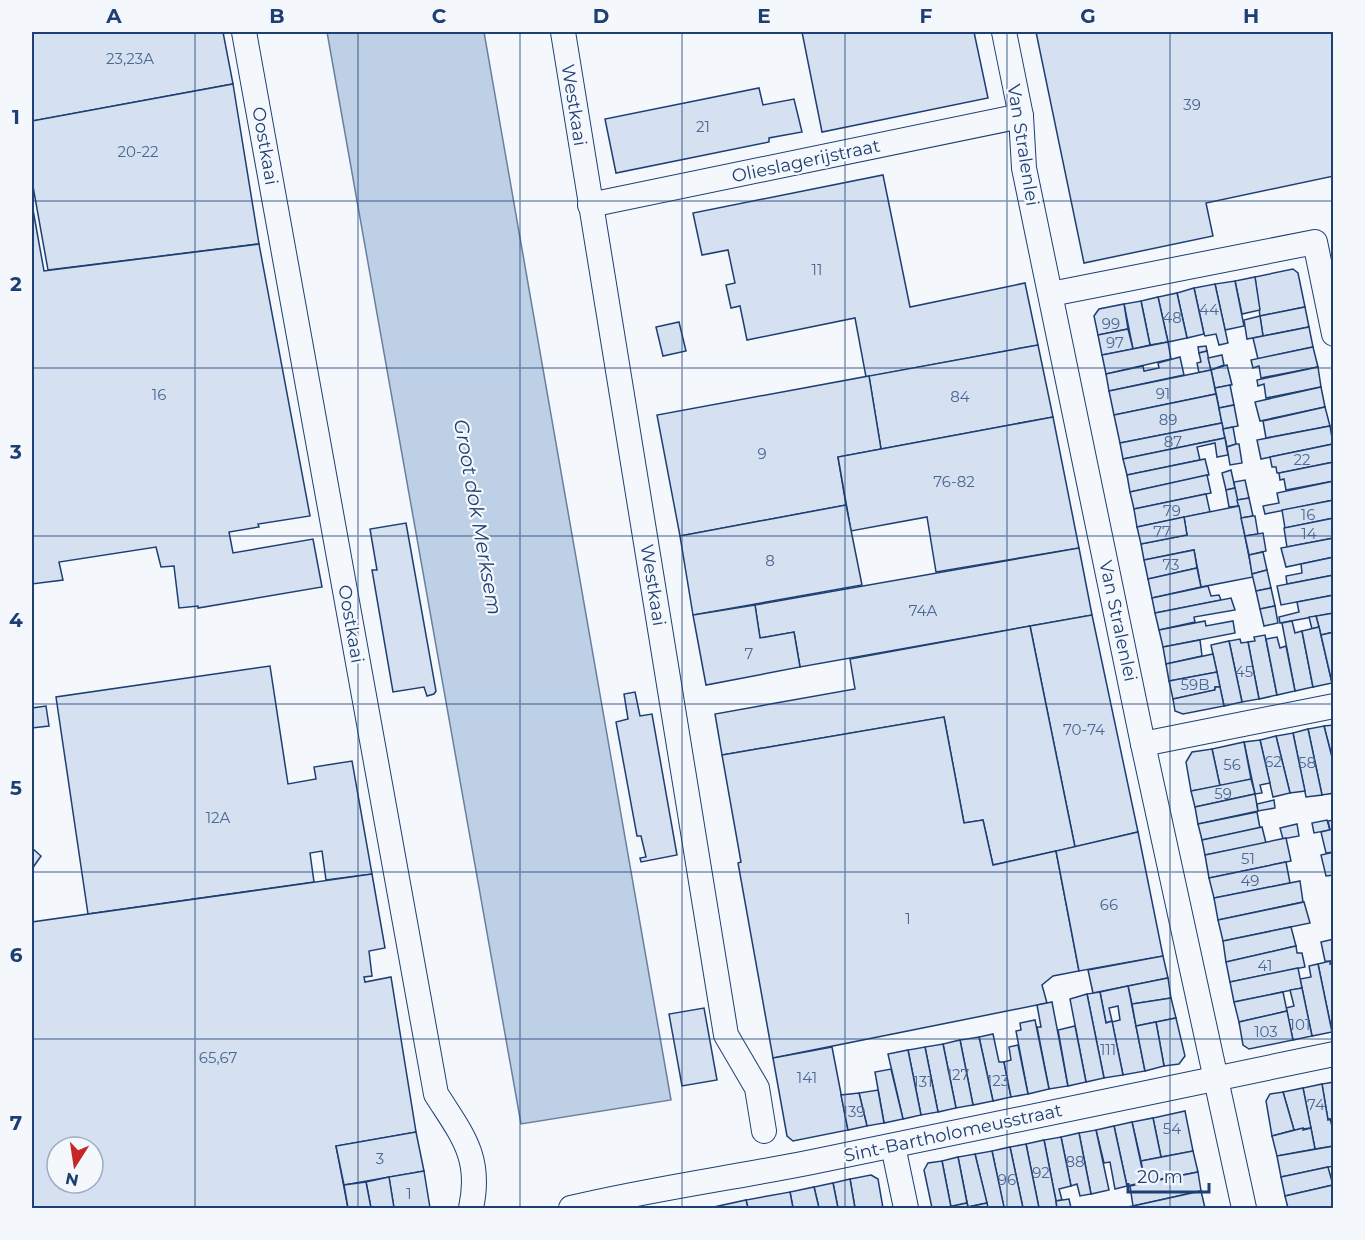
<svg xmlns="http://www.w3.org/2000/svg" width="1365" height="1240" font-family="Montserrat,sans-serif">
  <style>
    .water { fill: #bed0e5; stroke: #687fa3; stroke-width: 1.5 }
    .building { fill: #d5e0f0; stroke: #1d3f73; stroke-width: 1.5; fill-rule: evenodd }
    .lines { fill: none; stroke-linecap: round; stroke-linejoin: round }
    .minor-casing { stroke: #1d3f73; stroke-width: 26 }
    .minor { stroke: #f4f7fb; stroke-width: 24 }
    .grid { fill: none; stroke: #1d3f73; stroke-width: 1.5; stroke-opacity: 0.55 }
    .labels { text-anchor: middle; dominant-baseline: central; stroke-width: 4.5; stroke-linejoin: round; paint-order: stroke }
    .number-label { font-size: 15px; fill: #4b6792 }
    .street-label { font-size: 18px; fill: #1d3f73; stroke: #f4f7fb }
    .water-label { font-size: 20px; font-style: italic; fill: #1d3f73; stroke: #f4f7fb }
    .neatline { fill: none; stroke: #1d3f73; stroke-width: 2 }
    .grid-label { font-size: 20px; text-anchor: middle; font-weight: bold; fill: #1d3f73 }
  </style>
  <rect width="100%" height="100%" fill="#f4f7fb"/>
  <polygon class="water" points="327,32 484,32 671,1100 521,1124"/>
  <g class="building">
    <polygon points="32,32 223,32 233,84 32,121"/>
    <polygon points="802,32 974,32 988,98 822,132"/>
    <polygon points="1036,32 1334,32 1334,176 1206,203 1213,236 1084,263"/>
    <polygon points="233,84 259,244 48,270 32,181 32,121"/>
    <polygon points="759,88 763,105 794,99 802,132 769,138 769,142 616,173 605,119"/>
    <polygon points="883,175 910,307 1025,283 1038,345 866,377 855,318 747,340 740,306 731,308 726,285 735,283 728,250 702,255 693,213"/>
    <polygon points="32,204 44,271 259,244 310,516 258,524 259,527 229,532 233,553 313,539 322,587 198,608 198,606 179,608 174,566 161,567 156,547 59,562 63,580 32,584"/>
    <polygon points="1293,269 1298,273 1305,307 1260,316 1255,277"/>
    <polygon points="1255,277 1260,310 1242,314 1235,281"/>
    <polygon points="1235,281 1244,326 1225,330 1215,284"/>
    <polygon points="1215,284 1228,343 1219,345 1216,334 1205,336 1204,334 1194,288"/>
    <polygon points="1194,288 1204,334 1187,338 1177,293"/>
    <polygon points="1177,293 1187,338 1168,342 1158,297"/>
    <polygon points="1158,297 1168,342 1150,345 1141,301"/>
    <polygon points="1141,301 1150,345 1133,349 1124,304"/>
    <polygon points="1124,304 1128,329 1098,335 1094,316 1099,309"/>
    <polygon points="1305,307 1309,327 1263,336 1260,316"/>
    <polygon points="1260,316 1263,336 1247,339 1244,320"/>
    <polygon points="679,322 686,351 663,356 656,327"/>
    <polygon points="1309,327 1313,347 1258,359 1253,338"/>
    <polygon points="1128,329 1133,349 1102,355 1098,335"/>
    <polygon points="1168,342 1171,359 1106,374 1102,355"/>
    <polygon points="1038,345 1053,417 881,449 869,376"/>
    <polygon points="1206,346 1207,351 1199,353 1198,347"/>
    <polygon points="1313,347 1318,367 1261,378 1259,366 1253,368 1251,360"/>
    <polygon points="1207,351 1211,370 1199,373 1197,363 1201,362 1199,353"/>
    <polygon points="1222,355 1224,365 1211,370 1208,358"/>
    <polygon points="1180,357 1184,375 1109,391 1106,374 1143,366 1144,371 1159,368 1158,363"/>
    <polygon points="1227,365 1232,385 1215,388 1211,370"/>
    <polygon points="1318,367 1321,387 1266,398 1264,384 1258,386 1257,380"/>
    <polygon points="1211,370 1216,394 1114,415 1109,391"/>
    <polygon points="869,376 881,449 838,457 846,505 680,536 657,415"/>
    <polygon points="1230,385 1234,405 1219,408 1215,388"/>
    <polygon points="1321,387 1325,407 1260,421 1255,402"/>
    <polygon points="1216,394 1222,423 1120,443 1114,415"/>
    <polygon points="1234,405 1238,426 1223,429 1219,408"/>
    <polygon points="1325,407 1330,426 1266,438 1263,421"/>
    <polygon points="1053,417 1079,548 936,572 927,517 851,531 838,457"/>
    <polygon points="1222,423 1225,438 1123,459 1120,443"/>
    <polygon points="1330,426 1333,444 1261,459 1257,440"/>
    <polygon points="1233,427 1236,444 1227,447 1223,429"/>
    <polygon points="1225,438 1228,455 1217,457 1215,443 1197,447 1200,460 1127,475 1123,459"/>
    <polygon points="1236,444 1239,444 1242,463 1230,465 1227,447"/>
    <polygon points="1333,444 1334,462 1279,473 1277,473 1276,467 1272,467 1270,457"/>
    <polygon points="1205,459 1209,475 1130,492 1127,475"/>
    <polygon points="1334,462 1334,481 1286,490 1284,479 1280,480 1279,473"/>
    <polygon points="1231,470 1235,488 1226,490 1222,473"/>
    <polygon points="1207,475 1211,493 1134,509 1130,492"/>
    <polygon points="1245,480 1249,498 1237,500 1234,482"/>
    <polygon points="1334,481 1334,500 1265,514 1263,506 1279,503 1277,493"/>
    <polygon points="1235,488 1239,506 1229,507 1226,490"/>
    <polygon points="1206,494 1210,512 1137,527 1134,509"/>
    <polygon points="1249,498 1253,516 1241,518 1237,500"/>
    <polygon points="1334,500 1334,518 1285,528 1282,510"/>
    <polygon points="846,505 862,585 693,615 680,536"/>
    <polygon points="1239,506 1253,577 1201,587 1194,550 1144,560 1141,544 1187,535 1184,517"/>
    <polygon points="1253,516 1255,516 1258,534 1245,536 1241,518"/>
    <polygon points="1184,517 1187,535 1141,544 1137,527"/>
    <polygon points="1334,518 1334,538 1287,547 1284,528"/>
    <polygon points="406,523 436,691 434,694 427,696 424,687 393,692 372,570 377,570 370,529"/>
    <polygon points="1263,533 1266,551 1249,555 1245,536"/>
    <polygon points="1334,538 1334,557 1286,567 1281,548"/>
    <polygon points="1079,548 1092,615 800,667 794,632 760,638 755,605"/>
    <polygon points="1194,550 1197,568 1148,579 1144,560"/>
    <polygon points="1263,552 1267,570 1252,574 1249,555"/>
    <polygon points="1334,557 1334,575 1287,584 1286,576 1302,573 1301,564"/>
    <polygon points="1197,568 1201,587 1152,598 1148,579"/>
    <polygon points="1267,570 1271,588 1256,591 1252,574"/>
    <polygon points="1334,575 1334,595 1281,605 1277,586"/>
    <polygon points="1208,586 1211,596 1219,595 1221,600 1155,613 1152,598"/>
    <polygon points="1271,588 1275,606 1260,609 1256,591"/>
    <polygon points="1334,595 1334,613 1280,623 1279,617 1299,612 1297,602"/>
    <polygon points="1231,598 1235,610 1194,617 1195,622 1159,630 1155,613"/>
    <polygon points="755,605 760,638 794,632 800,667 706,685 693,615"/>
    <polygon points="1275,606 1278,623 1264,626 1260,609"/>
    <polygon points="1334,613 1334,632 1321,635 1316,616"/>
    <polygon points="1092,615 1138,832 1075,847 1030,626"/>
    <polygon points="1316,616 1319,627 1312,629 1309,617"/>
    <polygon points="1205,621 1206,626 1233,621 1235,633 1163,647 1159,630"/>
    <polygon points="1292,621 1295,633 1302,631 1313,687 1295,691 1282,623"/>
    <polygon points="1030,626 1075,847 993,865 983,820 964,823 944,717 722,755 715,714 855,689 850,659"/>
    <polygon points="1319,627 1332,683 1313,687 1302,631"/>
    <polygon points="1334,632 1334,683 1332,683 1321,635"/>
    <polygon points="1265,635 1277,695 1259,699 1248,642 1255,641 1254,637"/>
    <polygon points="1277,637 1280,648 1286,646 1295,691 1277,695 1266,639"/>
    <polygon points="1240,639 1241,643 1248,642 1259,699 1242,702 1229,641"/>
    <polygon points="1200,640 1202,656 1166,664 1163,647"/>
    <polygon points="1229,641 1242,702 1224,706 1211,645"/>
    <polygon points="1213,654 1217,672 1169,681 1166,664"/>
    <polygon points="270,666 288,784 316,779 314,767 352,761 372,874 326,880 322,851 310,853 314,882 88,914 56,697"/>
    <polygon points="1217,672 1220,687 1215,687 1215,690 1173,699 1169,681"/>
    <polygon points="1215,687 1220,687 1224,706 1183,714 1175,711 1173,699 1215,690"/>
    <polygon points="635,692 640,716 652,714 677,855 641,862 640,858 646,857 641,836 637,836 616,722 628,719 624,694"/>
    <polygon points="46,706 49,726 32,728 32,708"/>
    <polygon points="944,717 964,823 983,820 993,865 1056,851 1079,971 1053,976 1042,985 1047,1003 773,1058 738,863 741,862 722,755"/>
    <polygon points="1334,725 1334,765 1324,726"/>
    <polygon points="1324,726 1334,765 1334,793 1322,795 1308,729"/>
    <polygon points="1308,729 1322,795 1306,797 1293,733"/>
    <polygon points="1293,733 1305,791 1290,793 1276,736"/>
    <polygon points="1276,736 1290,793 1273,797 1260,740"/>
    <polygon points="1260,740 1270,783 1260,785 1262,793 1255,794 1244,742"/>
    <polygon points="1244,742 1251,779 1220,786 1212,749"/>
    <polygon points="1212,749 1220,786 1191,791 1186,762 1192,752"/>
    <polygon points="1251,779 1255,794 1195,807 1191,791"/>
    <polygon points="1255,794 1258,811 1198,824 1195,807"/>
    <polygon points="1274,800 1275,808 1258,811 1257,804"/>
    <polygon points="1257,812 1260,828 1202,840 1198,824"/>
    <polygon points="1327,820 1330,830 1314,833 1312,823"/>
    <polygon points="1334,820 1334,829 1330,830 1328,821"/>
    <polygon points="1297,824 1299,836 1283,839 1280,828"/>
    <polygon points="1262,827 1266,843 1205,855 1202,840"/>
    <polygon points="1333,829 1334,852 1326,853 1321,832"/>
    <polygon points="1138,832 1163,956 1079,971 1056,851"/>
    <polygon points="1286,838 1291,861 1209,878 1205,855"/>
    <polygon points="32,848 41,856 32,869"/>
    <polygon points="1334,852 1334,875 1326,876 1321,855"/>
    <polygon points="1286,862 1290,883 1214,898 1209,878"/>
    <path d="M 372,874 L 385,948 L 369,951 L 372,976 L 364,977 L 365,982 L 391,977 L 416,1132 L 336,1146 L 348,1208 L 32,1208 L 32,922 ZM 57,1147 L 93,1147 L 93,1183 L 57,1183 Z"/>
    <polygon points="1300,881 1303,902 1218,920 1214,898"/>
    <polygon points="1304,902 1310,923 1223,941 1218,920"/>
    <polygon points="1291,927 1296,946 1226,962 1223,941"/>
    <polygon points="1334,939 1334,962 1325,961 1321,942"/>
    <polygon points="1296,946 1297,953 1302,953 1305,967 1230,982 1226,962"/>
    <polygon points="1163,956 1168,978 1093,993 1088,970"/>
    <polygon points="1330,961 1330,964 1334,964 1334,1032 1332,1032 1318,964"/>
    <polygon points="1318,964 1332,1032 1312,1036 1300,979 1311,977 1309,966"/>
    <polygon points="1298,968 1302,988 1234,1002 1230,982"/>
    <polygon points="1168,978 1171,998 1132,1004 1128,986"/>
    <polygon points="1128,986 1145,1071 1123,1075 1112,1022 1120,1020 1118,1006 1109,1008 1112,1021 1106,1023 1100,992"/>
    <polygon points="1302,988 1312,1036 1293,1040 1286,1008 1294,1006 1290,990"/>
    <polygon points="1100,992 1106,1023 1112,1021 1123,1075 1104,1078 1087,994"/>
    <polygon points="1283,992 1287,1011 1239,1022 1234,1002"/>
    <polygon points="1087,994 1104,1078 1086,1082 1070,999"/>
    <polygon points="1171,998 1176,1018 1136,1026 1132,1004"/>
    <polygon points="1052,1002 1068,1086 1049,1089 1037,1027 1041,1027 1037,1005"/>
    <polygon points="704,1008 717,1080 682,1086 669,1014"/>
    <polygon points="1287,1011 1293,1040 1249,1049 1243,1045 1239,1022"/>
    <polygon points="1176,1018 1185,1056 1179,1064 1164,1066 1156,1022"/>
    <polygon points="1035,1020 1049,1089 1028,1094 1016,1031 1021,1030 1020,1023"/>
    <polygon points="1156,1022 1164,1066 1145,1071 1136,1026"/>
    <polygon points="1075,1026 1086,1082 1068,1086 1058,1030"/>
    <polygon points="993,1034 999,1062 1004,1062 1011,1097 993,1101 979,1037"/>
    <polygon points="979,1037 993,1101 973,1105 960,1040"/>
    <polygon points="960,1040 973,1105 956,1108 943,1044"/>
    <polygon points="943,1044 956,1108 938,1112 925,1047"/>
    <polygon points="1018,1045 1028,1094 1011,1097 1004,1062 1011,1060 1009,1047"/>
    <polygon points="832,1047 848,1130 793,1141 787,1136 773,1058"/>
    <polygon points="925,1047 938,1112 921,1115 908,1050"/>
    <polygon points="908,1050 921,1115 903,1119 888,1054"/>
    <polygon points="891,1069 903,1119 884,1123 875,1072"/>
    <polygon points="1334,1082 1334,1126 1332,1126 1330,1119 1328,1120 1322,1084"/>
    <polygon points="1322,1084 1328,1120 1330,1119 1332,1126 1334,1126 1334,1146 1315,1149 1303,1088"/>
    <polygon points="1303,1088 1311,1128 1294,1130 1283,1092"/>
    <polygon points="878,1090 884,1123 867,1126 859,1093"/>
    <polygon points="1283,1092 1294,1130 1272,1136 1266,1101 1270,1094"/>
    <polygon points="859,1093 867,1126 848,1130 841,1095"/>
    <polygon points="1185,1111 1193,1151 1161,1157 1153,1118"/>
    <polygon points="1153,1118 1161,1157 1141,1161 1132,1122"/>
    <polygon points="1132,1122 1145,1182 1127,1186 1114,1126"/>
    <polygon points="1114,1126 1127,1186 1115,1189 1110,1162 1104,1163 1096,1130"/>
    <polygon points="1303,1128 1303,1130 1311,1128 1315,1149 1277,1156 1272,1136"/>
    <polygon points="1096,1130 1109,1190 1091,1194 1079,1133"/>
    <polygon points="416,1132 424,1171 344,1185 336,1146"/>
    <polygon points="1079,1133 1091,1194 1080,1196 1077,1184 1071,1186 1061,1137"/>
    <polygon points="1061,1137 1071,1186 1059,1189 1062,1200 1056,1201 1044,1140"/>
    <polygon points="1044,1140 1056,1201 1057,1208 1039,1208 1026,1144"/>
    <polygon points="1026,1144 1039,1208 1023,1208 1010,1147"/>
    <polygon points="1334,1146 1334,1166 1281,1177 1277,1156"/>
    <polygon points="1010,1147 1023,1208 1004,1208 992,1151"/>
    <polygon points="992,1151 1004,1207 988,1208 975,1154"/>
    <polygon points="1193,1151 1198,1172 1145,1182 1141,1161"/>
    <polygon points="975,1154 987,1203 968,1207 958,1157"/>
    <polygon points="958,1157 967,1203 951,1207 942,1161"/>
    <polygon points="942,1161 951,1207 932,1208 924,1170 928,1163"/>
    <polygon points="1328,1167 1333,1185 1285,1196 1281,1177"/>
    <polygon points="424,1171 430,1208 394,1208 389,1177"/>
    <polygon points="1198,1172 1201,1191 1133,1206 1130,1186"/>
    <polygon points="871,1175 878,1179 883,1208 855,1208 850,1179"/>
    <polygon points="389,1177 394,1208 371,1208 366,1182"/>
    <polygon points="850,1179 855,1208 838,1208 833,1183"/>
    <polygon points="366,1182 371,1208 348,1208 344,1185"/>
    <polygon points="833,1183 838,1208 819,1208 814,1187"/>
    <polygon points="1333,1185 1334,1208 1288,1208 1285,1196"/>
    <polygon points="814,1187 819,1208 793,1208 790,1192"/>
    <polygon points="1201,1191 1205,1208 1121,1208 1133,1206"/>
    <polygon points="790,1192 793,1208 748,1208 746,1200"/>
    <polygon points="1069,1199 1071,1208 1057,1208 1056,1201"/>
    <polygon points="746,1200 748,1208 715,1208 714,1207"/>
    <polygon points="967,1203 968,1207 987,1203 988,1208 943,1208"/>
  </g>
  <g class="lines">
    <g class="minor-casing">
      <g id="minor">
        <path d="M 244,32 L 436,1094 C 462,1135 482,1157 471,1208"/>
        <polyline points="563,32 726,1035 757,1088 764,1131"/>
        <polyline points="1004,32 1021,116 1024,168 1143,744 1244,1208"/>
        <polyline points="590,205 1021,116"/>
        <polyline points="1051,294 1315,242 1334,334"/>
        <polyline points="1143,744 1334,706"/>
        <polyline points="893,1146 906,1208"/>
        <path d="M 571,1208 C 650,1189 732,1178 812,1162 C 986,1127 1160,1090 1334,1054"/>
      </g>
    </g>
    <use href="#minor" class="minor"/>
  </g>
  <path class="grid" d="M 195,32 L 195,1208M 358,32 L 358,1208M 520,32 L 520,1208M 682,32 L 682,1208M 845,32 L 845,1208M 1007,32 L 1007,1208M 1170,32 L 1170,1208M 32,201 L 1334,201M 32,368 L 1334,368M 32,536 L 1334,536M 32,704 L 1334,704M 32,872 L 1334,872M 32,1039 L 1334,1039"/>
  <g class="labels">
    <g class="number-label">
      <text x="130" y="58">23,23A</text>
      <text x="1192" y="104">39</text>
      <text x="703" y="126">21</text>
      <text x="138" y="151">20-22</text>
      <text x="817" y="269">11</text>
      <text x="1209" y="309">44</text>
      <text x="1172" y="317">48</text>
      <text x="1111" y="323">99</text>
      <text x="1115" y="342">97</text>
      <text x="1163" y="393">91</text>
      <text x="159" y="394">16</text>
      <text x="960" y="396">84</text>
      <text x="1168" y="419">89</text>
      <text x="1173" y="441">87</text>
      <text x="762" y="453">9</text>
      <text x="1302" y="459">22</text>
      <text x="954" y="481">76-82</text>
      <text x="1172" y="510">79</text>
      <text x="1308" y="514">16</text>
      <text x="1162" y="531">77</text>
      <text x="1309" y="533">14</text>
      <text x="770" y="560">8</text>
      <text x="1171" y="564">73</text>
      <text x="923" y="610">74A</text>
      <text x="749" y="653">7</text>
      <text x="1244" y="671">45</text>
      <text x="1195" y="684">59B</text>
      <text x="1084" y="729">70-74</text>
      <text x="1273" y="761">62</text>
      <text x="1307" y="762">58</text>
      <text x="1232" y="764">56</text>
      <text x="1223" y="793">59</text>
      <text x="218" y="817">12A</text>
      <text x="1248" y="858">51</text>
      <text x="1250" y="880">49</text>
      <text x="1109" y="904">66</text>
      <text x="908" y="918">1</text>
      <text x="1265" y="965">41</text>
      <text x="1300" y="1024">101</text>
      <text x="1266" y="1031">103</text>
      <text x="1108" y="1049">111</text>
      <text x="218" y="1057">65,67</text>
      <text x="958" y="1074">127</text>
      <text x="807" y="1077">141</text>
      <text x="998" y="1080">123</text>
      <text x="923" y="1081">131</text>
      <text x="1316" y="1104">74</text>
      <text x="854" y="1111">139</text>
      <text x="1172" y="1128">54</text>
      <text x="380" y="1158">3</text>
      <text x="1075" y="1161">88</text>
      <text x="1041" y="1172">92</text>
      <text x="1007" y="1179">96</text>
      <text x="409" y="1193">1</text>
    </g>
    <g class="street-label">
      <text transform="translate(574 105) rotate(81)">Westkaai</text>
      <text transform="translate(1023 145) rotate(81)">Van Stralenlei</text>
      <text transform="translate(265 146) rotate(80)">Oostkaai</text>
      <text transform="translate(806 161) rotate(-12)">Olieslagerijstraat</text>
      <text transform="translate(653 585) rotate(81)">Westkaai</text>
      <text transform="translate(1118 621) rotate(78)">Van Stralenlei</text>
      <text transform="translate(351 624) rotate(80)">Oostkaai</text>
      <text transform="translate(953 1133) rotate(-12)">Sint-Bartholomeusstraat</text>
    </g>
    <g class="water-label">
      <text transform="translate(478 517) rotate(80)">Groot dok Merksem</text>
    </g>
  </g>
  <rect width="1365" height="1240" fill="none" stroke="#f4f7fb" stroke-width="66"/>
  <g transform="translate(75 1165) rotate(192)"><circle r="28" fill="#f4f7fb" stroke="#9eadc5" stroke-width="1.5"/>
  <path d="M0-4.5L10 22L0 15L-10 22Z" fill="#c62828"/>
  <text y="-9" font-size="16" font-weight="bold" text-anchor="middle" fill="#1d3f73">N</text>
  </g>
  <path d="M1128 1183v9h81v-9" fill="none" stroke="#1d3f73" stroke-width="3"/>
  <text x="1137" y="1183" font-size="18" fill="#1d3f73" stroke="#f4f7fb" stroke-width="4.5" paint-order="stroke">20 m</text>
  <rect x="33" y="33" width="1299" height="1174" class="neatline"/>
  <g class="grid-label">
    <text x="114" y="23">A</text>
    <text x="277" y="23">B</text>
    <text x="439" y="23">C</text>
    <text x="601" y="23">D</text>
    <text x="764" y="23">E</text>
    <text x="926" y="23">F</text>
    <text x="1088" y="23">G</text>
    <text x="1251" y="23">H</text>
    <text x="16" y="124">1</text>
    <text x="16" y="291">2</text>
    <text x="16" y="459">3</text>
    <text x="16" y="627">4</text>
    <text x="16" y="795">5</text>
    <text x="16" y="962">6</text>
    <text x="16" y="1130">7</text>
  </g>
</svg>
